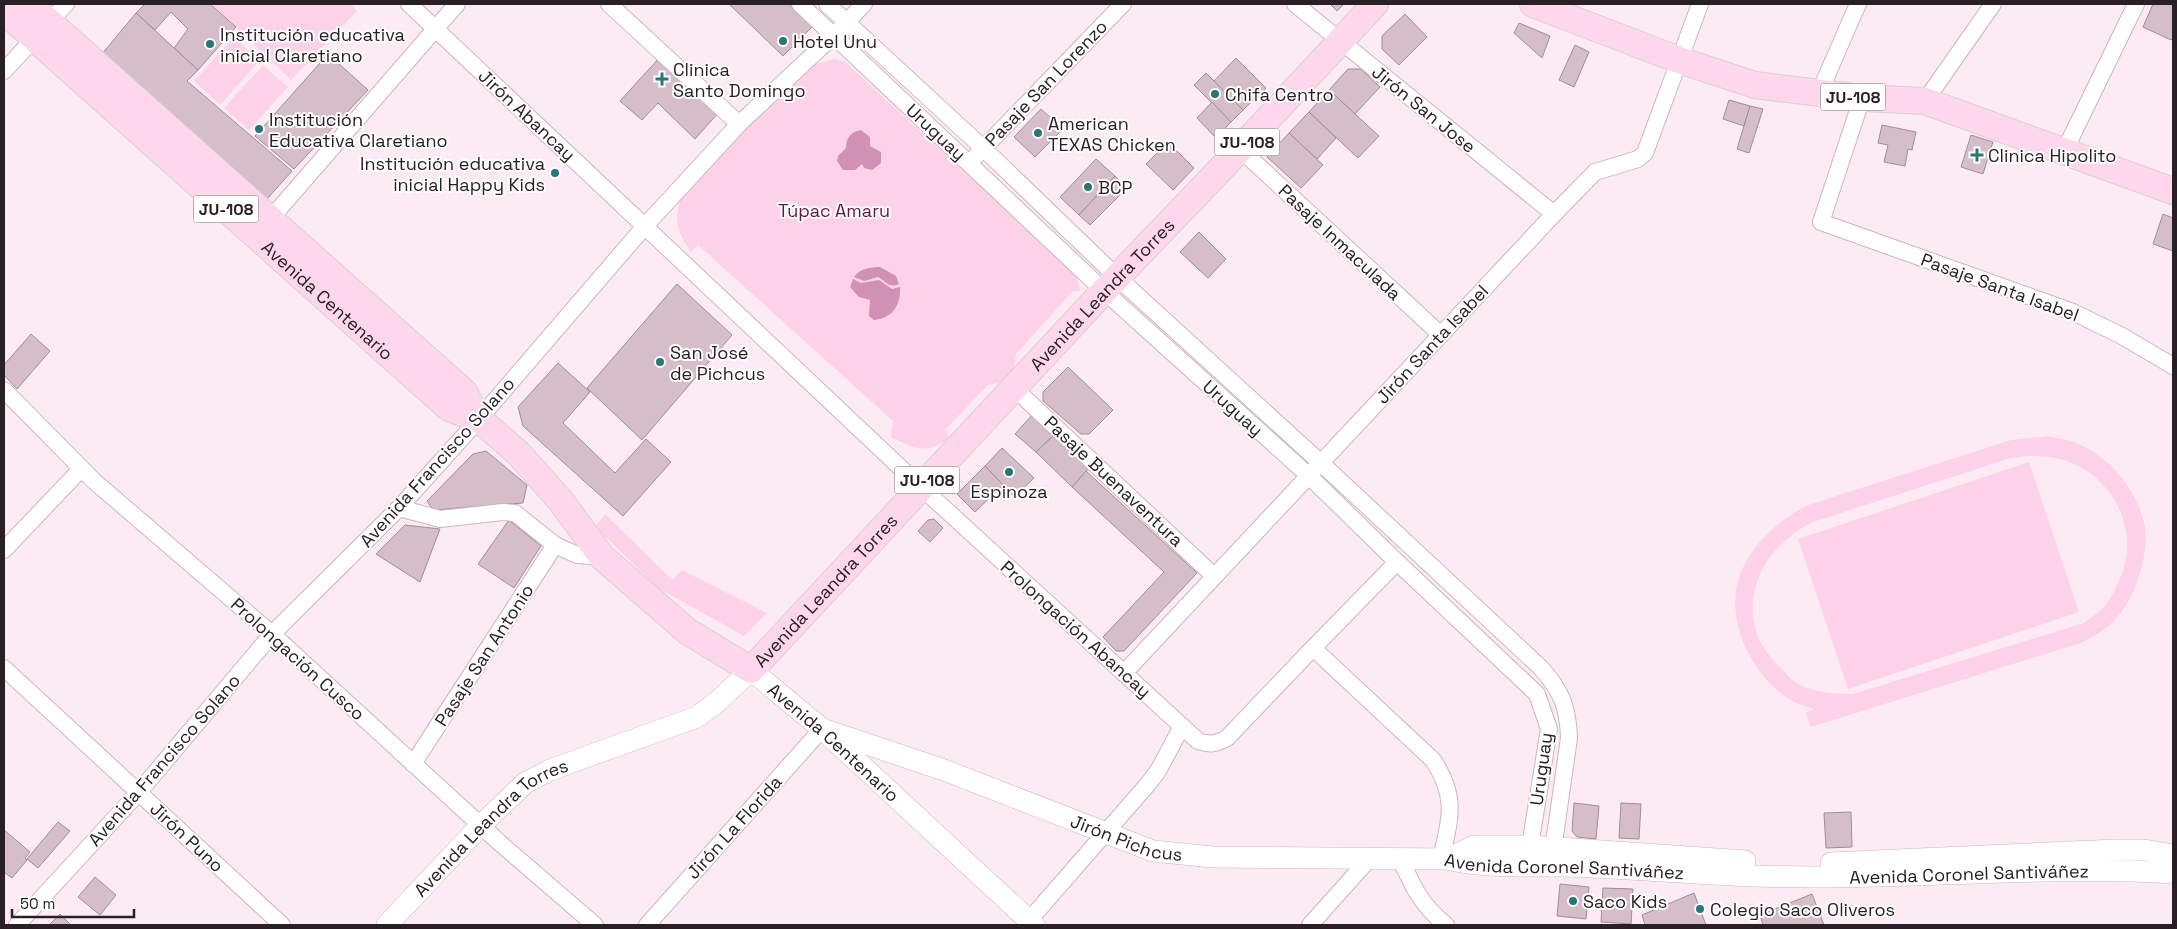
<svg xmlns="http://www.w3.org/2000/svg" width="2177" height="929" font-family="'Space Grotesk',sans-serif">
  <style>
    .green { fill: #fdd2e9; fill-rule: evenodd }
    .water { fill: #d091b4 }
    .building { fill: #d5beca; stroke: #a18c97 }
    .lines { fill: none; stroke-linecap: round; stroke-linejoin: round }
    .minor-casing { stroke: #cbb5c0; stroke-width: 18 }
    .tertiary-casing { stroke: #cbb5c0; stroke-width: 22 }
    .primary-casing { stroke: #d4d2d3; stroke-width: 28 }
    .minor { stroke: #fff; stroke-width: 16 }
    .tertiary { stroke: #fff; stroke-width: 21 }
    .primary { stroke: #fed7ec; stroke-width: 26 }
    .poi-dot { fill: #2a7575; stroke: #fefefe; stroke-width: 2 }
    .labels { text-anchor: middle; dominant-baseline: central; stroke-width: 4; stroke-linejoin: round; paint-order: stroke }
    .shield { fill: #fefefe; stroke: #686365; stroke-width: 1 }
    .shield-label { font-size: 16px; font-weight: bold; fill: #282024 }
    .poi-label { font-size: 18px; fill: #282024; stroke: #fefefe; text-anchor: start }
    .street-label { font-size: 18px; fill: #282024; stroke: #fefefe }
    .park-label { font-size: 18px; fill: #5f1545; stroke: #fefefe }
  </style>
  <rect width="100%" height="100%" fill="#fdebf4"/>
  <g class="green">
    <polygon points="212,4 350,4 357,11 291,80"/>
    <polygon points="234,37 259,61 220,105 194,81"/>
    <path d="M 835,59 L 845,62 L 1077,276 L 1080,291 L 1073,291 L 1016,354 L 1014,370 L 1002,382 L 988,385 L 945,430 L 950,438 C 926,455 915,449 891,437 L 893,421 L 698,245 L 691,252 C 674,227 675,220 682,192 L 811,65 Z"/>
    <polygon points="263,65 288,87 249,130 224,108"/>
    <path d="M 2049,436 C 2056,438 2064,439 2071,441 C 2108,454 2138,489 2145,527 C 2147,543 2144,562 2139,576 C 2133,596 2123,614 2107,627 C 2099,634 2089,638 2081,643 L 1811,727 L 1806,713 L 1814,709 C 1805,706 1794,703 1786,697 C 1749,671 1723,616 1741,572 C 1754,541 1780,520 1808,505 L 2011,440 ZM 2026,456 C 2042,456 2059,457 2074,464 C 2116,483 2139,533 2121,576 C 2116,587 2111,600 2102,609 C 2097,614 2090,618 2084,623 L 1853,694 C 1835,694 1814,693 1798,684 C 1791,680 1786,673 1781,668 C 1728,620 1755,550 1813,522 L 2011,458 Z"/>
    <polygon points="2029,462 2079,612 1848,689 1798,539"/>
    <polygon points="605,514 672,580 682,570 767,613 744,636 658,588 595,527"/>
  </g>
  <g class="water">
    <path d="M 861,130 L 870,137 L 870,146 L 881,152 L 881,163 L 872,170 L 864,168 L 862,164 L 855,170 L 843,170 L 837,161 L 838,156 L 846,148 C 846,137 851,132 861,130 Z"/>
    <path d="M 880,267 L 896,276 L 899,284 C 889,289 886,281 878,277 L 864,281 L 854,277 C 859,269 871,267 880,267 Z"/>
    <path d="M 853,279 L 861,283 L 879,280 L 892,289 L 900,287 C 901,305 893,318 874,320 L 869,316 L 870,300 L 859,297 L 850,287 Z"/>
  </g>
  <g class="building">
    <polygon points="145,4 210,4 236,27 198,70 174,48 188,29 171,12 155,30 136,13"/>
    <polygon points="729,4 790,4 813,26 783,56"/>
    <polygon points="1330,4 1344,4 1337,11"/>
    <polygon points="2153,4 2173,4 2173,38 2171,40 2143,27"/>
    <polygon points="136,13 198,70 187,81 292,171 267,199 102,54"/>
    <polygon points="1405,14 1427,37 1399,65 1382,49 1382,36"/>
    <polygon points="1519,23 1550,36 1542,58 1514,33"/>
    <polygon points="1575,45 1589,52 1574,87 1559,80"/>
    <polygon points="328,54 368,90 294,169 255,136"/>
    <polygon points="660,57 719,112 695,139 658,103 642,120 620,101"/>
    <polygon points="1236,58 1266,88 1243,110 1214,81"/>
    <polygon points="1348,69 1361,69 1380,87 1355,114 1329,90"/>
    <polygon points="1206,73 1243,110 1231,122 1194,85"/>
    <polygon points="1329,90 1379,136 1358,158 1309,112"/>
    <polygon points="1729,100 1750,106 1744,126 1723,119"/>
    <polygon points="1212,102 1231,122 1216,138 1197,118"/>
    <polygon points="1750,106 1763,109 1749,153 1737,149"/>
    <polygon points="1041,109 1063,129 1035,157 1014,137"/>
    <polygon points="1309,112 1336,138 1317,159 1289,133"/>
    <polygon points="1882,125 1916,132 1912,150 1908,149 1905,166 1884,162 1888,145 1878,143"/>
    <polygon points="1289,133 1323,165 1301,188 1267,157"/>
    <polygon points="1971,135 1993,142 1983,174 1961,167"/>
    <polygon points="1168,142 1194,168 1173,190 1146,164"/>
    <polygon points="1096,159 1115,176 1079,215 1060,197"/>
    <polygon points="1115,176 1127,188 1090,225 1079,215"/>
    <polygon points="2163,214 2173,218 2173,251 2153,244"/>
    <polygon points="1199,232 1226,259 1208,278 1180,252"/>
    <polygon points="677,284 732,335 642,440 587,388"/>
    <polygon points="31,334 50,351 17,389 4,375 4,365"/>
    <polygon points="558,363 590,392 563,423 615,473 646,439 671,462 623,516 523,426 518,407"/>
    <polygon points="1068,367 1113,410 1089,434 1081,434 1043,401 1043,392"/>
    <polygon points="1033,414 1055,434 1036,452 1015,434"/>
    <polygon points="1055,434 1090,467 1072,487 1036,452"/>
    <polygon points="1002,448 1034,478 1014,497 985,466"/>
    <polygon points="486,451 527,485 523,503 433,510 427,501 473,454"/>
    <polygon points="985,466 1003,485 975,512 957,494"/>
    <polygon points="1086,471 1197,573 1124,651 1116,651 1103,637 1164,572 1072,487"/>
    <polygon points="934,519 943,528 930,542 918,531 928,520"/>
    <polygon points="509,520 541,546 514,588 478,564"/>
    <polygon points="405,525 440,529 420,582 376,554"/>
    <polygon points="1574,803 1599,806 1596,839 1577,837 1572,831"/>
    <polygon points="1621,803 1641,804 1639,839 1619,838"/>
    <polygon points="1851,812 1852,847 1826,848 1824,813"/>
    <polygon points="58,822 70,831 38,868 27,859"/>
    <polygon points="4,830 30,852 25,858 27,860 12,878 4,872"/>
    <polygon points="95,877 116,895 100,915 78,897"/>
    <polygon points="1560,884 1589,887 1586,919 1557,916"/>
    <polygon points="1603,888 1633,889 1631,924 1601,922"/>
    <polygon points="1694,893 1706,925 1645,925 1642,915"/>
    <polygon points="1812,894 1824,925 1763,925 1760,915"/>
    <polygon points="60,914 70,924 69,925 49,925"/>
  </g>
  <g class="lines">
    <g class="minor-casing">
      <g id="minor">
        <path d="M 409,4 L 921,487 L 1198,741 C 1210,745 1216,744 1227,738 L 1313,648 L 1433,760 C 1458,798 1450,818 1441,859"/>
        <polyline points="609,4 739,124"/>
        <polyline points="800,4 1104,291 1308,475 1397,562 1537,694 1549,729 1528,858"/>
        <path d="M 827,4 L 983,148 L 1117,277 L 1321,463 L 1540,667 C 1561,690 1568,706 1569,738 L 1552,857"/>
        <polyline points="1295,4 1554,214"/>
        <polyline points="4,71 66,4"/>
        <polyline points="1819,93 1858,4"/>
        <polyline points="1862,98 1821,222 2073,312 2122,336 2173,366"/>
        <polyline points="1925,101 1993,4"/>
        <polyline points="1240,149 1441,335"/>
        <polyline points="2064,152 2136,4"/>
        <polyline points="976,156 1123,4"/>
        <polyline points="265,225 457,4"/>
        <polyline points="1013,387 1214,576"/>
        <polyline points="4,390 94,481 272,634 501,844 595,925"/>
        <polyline points="399,508 440,519 503,512 515,513 555,545 577,555 602,557"/>
        <polyline points="4,550 81,469"/>
        <polyline points="1313,648 1397,562"/>
        <polyline points="4,668 282,925"/>
        <polyline points="1124,673 1554,214 1595,172 1638,159 1645,153 1700,4"/>
        <polyline points="413,764 555,545"/>
        <path d="M 1400,858 C 1413,887 1421,905 1446,925"/>
        <polyline points="17,925 139,792 272,634 399,508 479,419 645,226 739,124 833,36 864,4"/>
        <polyline points="647,925 822,729"/>
        <polyline points="1025,925 1148,784 1158,771 1182,726"/>
        <polyline points="1310,925 1370,858"/>
      </g>
    </g>
    <g class="tertiary-casing">
      <g id="tertiary">
        <path id="s1" d="M 822,729 L 944,770 L 1153,851 L 1213,857 L 1447,859 C 1494,870 1545,864 1593,867 C 1672,871 1751,878 1830,877 C 1945,876 2059,866 2173,873"/>
        <polyline points="1447,859 1474,846 1530,846 1745,861"/>
        <polyline points="1831,863 2116,850 2144,850 2173,855"/>
        <path id="s2" d="M 387,925 L 481,825 L 525,783 L 550,770 L 697,717 L 717,702 L 751,670 L 822,729 L 1034,925"/>
      </g>
    </g>
    <g class="primary-casing">
      <g id="primary">
        <path id="s3" d="M 29,4 L 464,392 L 479,419 L 518,453 L 560,500 L 602,557 L 687,631 L 751,670 L 1104,291 L 1240,149 L 1375,4"/>
        <polyline points="1533,4 1679,60 1755,85 1862,98 1925,101 2173,191"/>
        <path id="s4" d="M 4,11 L 449,408 L 479,419"/>
      </g>
    </g>
    <use href="#minor" class="minor"/>
    <use href="#tertiary" class="tertiary"/>
    <use href="#primary" class="primary"/>
  </g>
  <g class="poi-dot">
    <circle cx="783" cy="41" r="5"/>
    <circle cx="210" cy="44" r="5"/>
    <path d="M659.5 71.5h5v5h5v5h-5v5h-5v-5h-5v-5h5z"/>
    <circle cx="1215" cy="94" r="5"/>
    <circle cx="259" cy="129" r="5"/>
    <circle cx="1038" cy="133" r="5"/>
    <path d="M1974.5 147.5h5v5h5v5h-5v5h-5v-5h-5v-5h5z"/>
    <circle cx="555" cy="173" r="5"/>
    <circle cx="1088" cy="187" r="5"/>
    <circle cx="660" cy="362" r="5"/>
    <circle cx="1009" cy="472" r="5"/>
    <circle cx="1573" cy="901" r="5"/>
    <circle cx="1700" cy="909" r="5"/>
  </g>
  <g class="labels">
    <g class="shield">
      <rect x="1820.5" y="83.5" width="65" height="27" rx="4"/>
      <rect x="1214.5" y="128.5" width="65" height="27" rx="4"/>
      <rect x="193.5" y="195.5" width="65" height="27" rx="4"/>
      <rect x="894.5" y="466.5" width="65" height="27" rx="4"/>
    </g>
    <g class="shield-label">
      <text x="1853" y="97">JU-108</text>
      <text x="1247" y="142">JU-108</text>
      <text x="226" y="209">JU-108</text>
      <text x="927" y="480">JU-108</text>
    </g>
    <g class="poi-label">
      <text x="220" y="34">Institución educativa<tspan x="220" dy="21">inicial Claretiano</tspan></text>
      <text x="793" y="41">Hotel Unu</text>
      <text x="673" y="69">Clinica<tspan x="673" dy="21">Santo Domingo</tspan></text>
      <text x="1225" y="94">Chifa Centro</text>
      <text x="269" y="119">Institución<tspan x="269" dy="21">Educativa Claretiano</tspan></text>
      <text x="1048" y="123">American<tspan x="1048" dy="21">TEXAS Chicken</tspan></text>
      <text x="1988" y="155">Clinica Hipolito</text>
      <text x="545" y="163" text-anchor="end">Institución educativa<tspan x="545" dy="21">inicial Happy Kids</tspan></text>
      <text x="1098" y="187">BCP</text>
      <text x="670" y="352">San José<tspan x="670" dy="21">de Pichcus</tspan></text>
      <text x="1009" y="491" text-anchor="middle">Espinoza</text>
      <text x="1583" y="901">Saco Kids</text>
      <text x="1710" y="909">Colegio Saco Oliveros</text>
    </g>
    <g class="street-label">
      <text transform="translate(1046 83) rotate(-46)">Pasaje San Lorenzo</text>
      <text transform="translate(1424 109) rotate(39)">Jirón San Jose</text>
      <text transform="translate(527 115) rotate(43)">Jirón Abancay</text>
      <text transform="translate(936 132) rotate(43)">Uruguay</text>
      <text transform="translate(1340 242) rotate(43)">Pasaje Inmaculada</text>
      <text transform="translate(2000 287) rotate(20)">Pasaje Santa Isabel</text>
      <text stroke="none"><textPath href="#s3" startOffset="1501">Avenida Leandra Torres</textPath></text>
      <text stroke="none"><textPath href="#s4" startOffset="434">Avenida Centenario</textPath></text>
      <text transform="translate(1432 344) rotate(-47)">Jirón Santa Isabel</text>
      <text transform="translate(1233 408) rotate(42)">Uruguay</text>
      <text transform="translate(437 462) rotate(-48)">Avenida Francisco Solano</text>
      <text transform="translate(1114 481) rotate(43)">Pasaje Buenaventura</text>
      <text stroke="none"><textPath href="#s3" startOffset="1096">Avenida Leandra Torres</textPath></text>
      <text transform="translate(1076 629) rotate(42)">Prolongación Abancay</text>
      <text transform="translate(484 655) rotate(-57)">Pasaje San Antonio</text>
      <text transform="translate(298 659) rotate(42)">Prolongación Cusco</text>
      <text stroke="none"><textPath href="#s2" startOffset="564">Avenida Centenario</textPath></text>
      <text transform="translate(164 760) rotate(-49)">Avenida Francisco Solano</text>
      <text transform="translate(1541 769) rotate(-82)">Uruguay</text>
      <text transform="translate(734 827) rotate(-48)">Jirón La Florida</text>
      <text stroke="none"><textPath href="#s2" startOffset="144">Avenida Leandra Torres</textPath></text>
      <text stroke="none"><textPath href="#s1" startOffset="324">Jirón Pichcus</textPath></text>
      <text transform="translate(187 837) rotate(43)">Jirón Puno</text>
      <text stroke="none"><textPath href="#s1" startOffset="765">Avenida Coronel Santiváñez</textPath></text>
      <text stroke="none"><textPath href="#s1" startOffset="1170">Avenida Coronel Santiváñez</textPath></text>
    </g>
    <g class="park-label">
      <text x="834" y="210">Túpac Amaru</text>
    </g>
  </g>
  <rect width="2177" height="929" fill="none" stroke="#282024" stroke-width="10"/>
  <path d="M12 909v8h122v-8" fill="none" stroke="#282024" stroke-width="2.5"/>
  <text x="20" y="909" font-size="15" fill="#282024" stroke="#fefefe" stroke-width="4" paint-order="stroke">50 m</text>
</svg>
